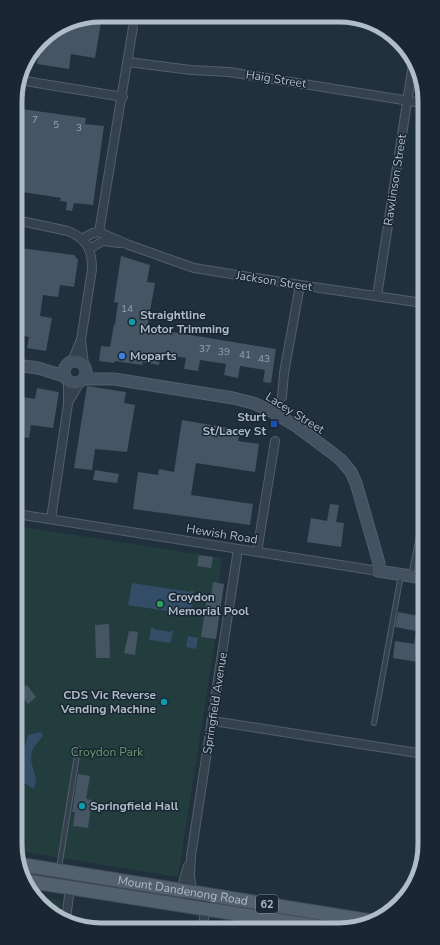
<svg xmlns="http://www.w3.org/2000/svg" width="440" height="945" font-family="'Nunito Sans',sans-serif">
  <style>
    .green { fill: #233d3e }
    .water { fill: #344d66 }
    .building { fill: #455564 }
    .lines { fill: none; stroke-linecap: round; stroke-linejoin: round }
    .lane-casing { stroke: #535f6b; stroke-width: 6 }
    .street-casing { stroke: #535f6b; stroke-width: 10 }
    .secondary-casing { stroke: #535f6b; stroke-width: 13 }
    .primary-casing { stroke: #414d59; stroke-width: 15 }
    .lane { stroke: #35414d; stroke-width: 4 }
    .street { stroke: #35414d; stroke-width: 8 }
    .secondary { stroke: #435161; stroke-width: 11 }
    .primary { stroke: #53606e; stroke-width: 13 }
    .culture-dot { fill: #0f9aa8; stroke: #1a2632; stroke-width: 1.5 }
    .shop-dot { fill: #3f7fe0; stroke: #1a2632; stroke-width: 1.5 }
    .transit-dot { fill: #1a4fb4; stroke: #1a2632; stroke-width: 1.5 }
    .leisure-dot { fill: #2e9e5b; stroke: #1a2632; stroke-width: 1.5 }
    .labels { text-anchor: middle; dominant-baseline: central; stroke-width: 3; stroke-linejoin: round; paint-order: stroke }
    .number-label { font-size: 10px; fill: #96a2b0 }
    .shield { fill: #1a2632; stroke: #848f9c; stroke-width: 1 }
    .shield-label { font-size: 11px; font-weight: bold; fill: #b1bcc9 }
    .street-label { font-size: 12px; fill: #b1bcc9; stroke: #1a2632 }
    .poi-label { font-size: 12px; font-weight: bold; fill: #b1bcc9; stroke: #1a2632; text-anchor: start }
    .park-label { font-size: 12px; fill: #669c6e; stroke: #1a2632 }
    .rim { fill: none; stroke: #b1bcc9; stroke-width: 5 }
  </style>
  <rect width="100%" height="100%" fill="#21303d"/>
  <g class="green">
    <polygon points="17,526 222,558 219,583 224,584 178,877 18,851"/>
    <polygon points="35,893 61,902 59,916 44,908"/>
  </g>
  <g class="water">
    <polygon points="132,583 191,592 191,590 194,591 190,617 187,616 187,614 128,605"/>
    <polygon points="151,627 153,627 153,629 171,632 171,630 173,631 171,643 149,640"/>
    <polygon points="188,636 198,638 196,649 186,647"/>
    <path d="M 40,732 L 43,734 C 40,743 34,743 32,752 C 29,764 35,770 36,780 C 36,783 34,787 34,789 L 18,779 L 18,759 L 22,755 L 28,735 Z"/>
  </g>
  <g class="building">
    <polygon points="82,19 101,22 95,58 71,54 69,69 37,64 41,41 44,37 68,21"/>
    <polygon points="15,108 86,118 85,124 104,126 93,205 74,203 72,211 66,210 67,202 60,201 61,198 16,191"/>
    <polygon points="20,248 74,255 78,260 74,287 60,285 58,297 43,295 40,316 52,318 46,351 27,348 29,337 16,335 16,250 20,250"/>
    <polygon points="121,256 150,265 147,282 155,283 147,328 276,349 271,383 263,382 265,370 240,366 238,378 224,375 226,364 200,360 198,371 184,369 186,358 161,354 159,365 143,362 142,365 115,361 114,363 99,361 101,346 110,347 114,324 115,325 118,303 114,302"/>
    <polygon points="87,386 126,392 124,403 135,405 127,452 95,449 92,470 74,468"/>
    <polygon points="37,388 59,392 53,428 31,425 29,438 16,436 16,396 35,399"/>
    <polygon points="182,420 240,430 238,441 259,444 255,472 196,463 191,495 253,504 250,525 133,509 138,472 158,475 159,469 174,472"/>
    <polygon points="95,470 119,474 117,483 93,480"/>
    <polygon points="330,504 339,505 336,522 344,523 341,547 307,542 311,518 327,521"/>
    <polygon points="199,555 213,557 211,568 197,566"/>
    <polygon points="213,582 224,584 216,639 201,637 207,597 211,597"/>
    <polygon points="398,612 424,617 424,663 393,658 395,641 414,644 416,631 395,627"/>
    <polygon points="109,624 110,658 96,658 95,625"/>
    <polygon points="129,631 138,632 135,655 124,653"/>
    <polygon points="27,685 36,697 28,704 18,691"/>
    <polygon points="78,774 90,776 86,799 92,800 88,828 73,826 75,812 72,812"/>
  </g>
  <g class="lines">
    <g class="lane-casing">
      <g id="lane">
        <polyline points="411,576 424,511"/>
        <polyline points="17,632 21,652 20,666"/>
        <polyline points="374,723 401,575"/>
        <polyline points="59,868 78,749"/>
      </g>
    </g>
    <g class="street-casing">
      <g id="street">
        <polyline points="128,62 191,70 229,72 422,103"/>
        <polyline points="19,80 123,97"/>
        <path d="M 16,220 L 68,231 C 87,239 92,249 92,269 L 81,340 L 72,361"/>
        <polyline points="99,232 133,27"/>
        <polyline points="82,239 93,233 99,232 129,245 194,268 300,285 423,303"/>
        <polyline points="89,249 103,241 120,243"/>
        <polyline points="377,296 413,64"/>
        <polyline points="81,340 84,365"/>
        <polyline points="282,397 284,373 300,285"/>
        <polyline points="69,401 80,382"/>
        <polyline points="17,514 378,571"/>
        <polyline points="51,519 68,404 68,381"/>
        <polyline points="257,552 275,441"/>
        <polyline points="213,721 424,754"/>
        <path d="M 188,866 C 184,880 179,887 189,899 L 207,903"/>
        <polyline points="192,892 190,875 191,856 238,549"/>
        <polyline points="66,919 70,888"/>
        <polyline points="203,928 205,909"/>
      </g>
    </g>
    <g class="secondary-casing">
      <g id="secondary">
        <circle cx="75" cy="372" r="11"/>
        <polyline points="16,365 38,368 64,376"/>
        <polyline points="84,379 114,379 233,398 253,403 271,411 296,426 331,452 341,460 351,472 356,483 379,563 378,571 424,578"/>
      </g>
    </g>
    <g class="primary-casing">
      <g id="primary">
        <path id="s1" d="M 18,864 L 371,921"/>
        <polyline points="27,881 320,927"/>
      </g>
    </g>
    <use href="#lane" class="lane"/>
    <use href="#street" class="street"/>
    <use href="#secondary" class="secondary"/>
    <use href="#primary" class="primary"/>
  </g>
  <g class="culture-dot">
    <circle cx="132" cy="322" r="4"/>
    <circle cx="164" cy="702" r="4"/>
    <circle cx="82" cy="806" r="4"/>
  </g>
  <circle class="shop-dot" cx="122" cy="356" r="4"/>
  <rect class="transit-dot" x="270" y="420" width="8" height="8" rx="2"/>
  <circle class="leisure-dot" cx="160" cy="604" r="4"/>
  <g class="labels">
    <g class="number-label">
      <text x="35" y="120">7</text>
      <text x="56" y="125">5</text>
      <text x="79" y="128">3</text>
      <text x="127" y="309">14</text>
      <text x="205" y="349">37</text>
      <text x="224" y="352">39</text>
      <text x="245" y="355">41</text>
      <text x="264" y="359">43</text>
    </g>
    <rect class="shield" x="256" y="895" width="22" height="18" rx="3"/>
    <g class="shield-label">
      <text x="267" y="904">62</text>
    </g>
    <g class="street-label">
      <text transform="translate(276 79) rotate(9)">Haig Street</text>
      <text transform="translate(395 180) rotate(-81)">Rawlinson Street</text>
      <text transform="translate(274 281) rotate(9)">Jackson Street</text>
      <text transform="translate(295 413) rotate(32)">Lacey Street</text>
      <text transform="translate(222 534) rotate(9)">Hewish Road</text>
      <text transform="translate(215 703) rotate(-81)">Springfield Avenue</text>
      <text stroke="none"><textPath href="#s1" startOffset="167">Mount Dandenong Road</textPath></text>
    </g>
    <g class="poi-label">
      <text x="140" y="315">Straightline<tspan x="140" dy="14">Motor Trimming</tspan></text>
      <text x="130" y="356">Moparts</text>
      <text x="266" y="417" text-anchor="end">Sturt<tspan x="266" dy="14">St/Lacey St</tspan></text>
      <text x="168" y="597">Croydon<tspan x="168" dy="14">Memorial Pool</tspan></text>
      <text x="156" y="695" text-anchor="end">CDS Vic Reverse<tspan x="156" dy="14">Vending Machine</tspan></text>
      <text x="90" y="806">Springfield Hall</text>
    </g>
    <g class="park-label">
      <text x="107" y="752">Croydon Park</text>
    </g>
  </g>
  <path d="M0 0H440V945H0ZM101 22H339A79 79 0 0 1 418 101V844A79 79 0 0 1 339 923H101A79 79 0 0 1 22 844V101A79 79 0 0 1 101 22Z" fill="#1a2632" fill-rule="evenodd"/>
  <path class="rim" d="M101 22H339A79 79 0 0 1 418 101V844A79 79 0 0 1 339 923H101A79 79 0 0 1 22 844V101A79 79 0 0 1 101 22Z"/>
</svg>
